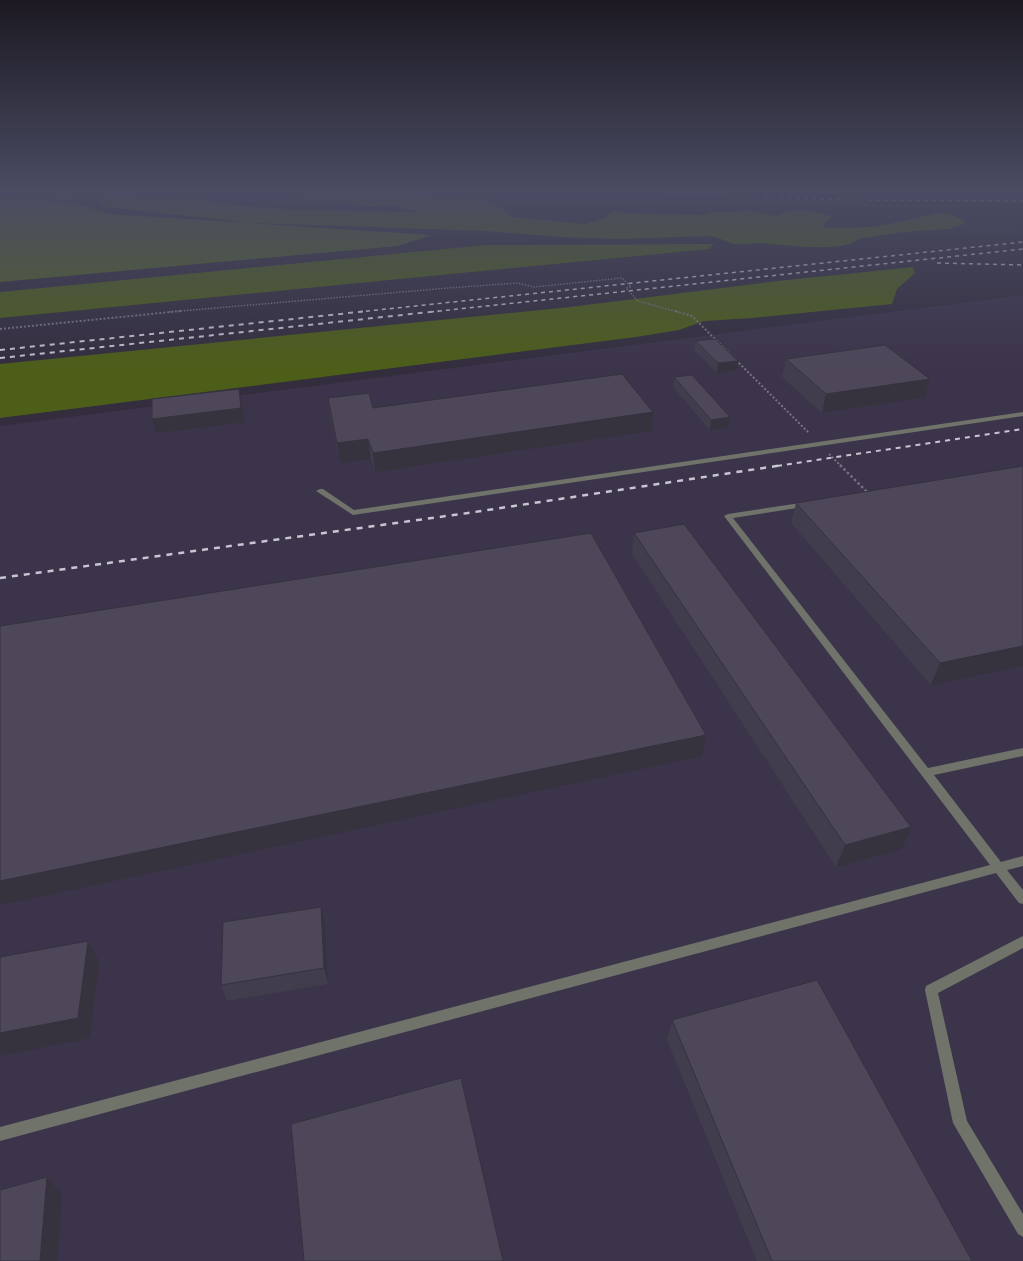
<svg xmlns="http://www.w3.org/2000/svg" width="1023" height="1261" font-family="'Work Sans',sans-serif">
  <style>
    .built { fill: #3c344b }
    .green { fill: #526226 }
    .forest { fill: #4d5e19 }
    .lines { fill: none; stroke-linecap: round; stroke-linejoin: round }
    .path-far2 { stroke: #787382; stroke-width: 1.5; stroke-dasharray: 1.5 1.5; stroke-linecap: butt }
    .path-far1 { stroke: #787382; stroke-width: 2; stroke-dasharray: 2 2; stroke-linecap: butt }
    .path { stroke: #787382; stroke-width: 2.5; stroke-dasharray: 2.5 2.5; stroke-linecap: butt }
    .lane { fill: #70736a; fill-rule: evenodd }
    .rail-far2 { stroke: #cac5d2; stroke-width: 1.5; stroke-dasharray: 4 4; stroke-linecap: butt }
    .rail-far1 { stroke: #cac5d2; stroke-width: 2; stroke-dasharray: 5 5; stroke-linecap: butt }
    .rail { stroke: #cac5d2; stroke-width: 2.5; stroke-dasharray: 6 6; stroke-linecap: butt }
    .wall { fill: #423d4d }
    .shaded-wall { fill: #36323e }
    .building { fill: #4d4759; stroke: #36323e }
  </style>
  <rect width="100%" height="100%" fill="#332d3e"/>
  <g class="built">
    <polygon points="849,193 1014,193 950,198"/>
    <polygon points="1023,295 1023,1261 0,1261 0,426"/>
  </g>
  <polygon class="green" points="0,196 75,204 111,214 431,235 398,246 0,282"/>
  <g class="forest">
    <polygon points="0,193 88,193 84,197 68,201"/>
    <path d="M 298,193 L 410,193 L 434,196 L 470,198 L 488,200 L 513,217 L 585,224 L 605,218 L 611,212 L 616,211 L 627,213 L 702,215 L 707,214 L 709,212 L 729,212 L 747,210 L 777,216 C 792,206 813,210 830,216 L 831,218 L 823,224 L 824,227 L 830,228 L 873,227 L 909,220 L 936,213 L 950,214 L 964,220 L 964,224 L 949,229 L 904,232 L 858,239 C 844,254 779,244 759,243 C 751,243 742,245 734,244 C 725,242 721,237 708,236 L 619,239 L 561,237 L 485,231 L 252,223 L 98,206 L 106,194 L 199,199 L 242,206 L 300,210 L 421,212 L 403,209 L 393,205 L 381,205 L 373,207 L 349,203 L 308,200 L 296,196 Z"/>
    <polygon points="714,244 709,249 0,318 0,292 486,245"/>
    <polygon points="913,267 915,273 897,289 892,304 752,318 704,321 679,330 636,337 0,418 0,364 570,307 777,281"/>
  </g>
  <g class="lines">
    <polyline class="path-far2" points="169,312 448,288 517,283 534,287 622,278 631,287 626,288 638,301 678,312"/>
    <g class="path-far1">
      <polyline points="675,311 692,316 809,433"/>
      <polyline points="0,329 181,311"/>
      <polyline points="829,454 841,466"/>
    </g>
    <polyline class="path" points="840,465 868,493"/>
    <g class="lane">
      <polygon points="1023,412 1023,416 353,515 316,491 320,489 323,489 354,510"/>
      <polygon points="807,502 811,504 810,506 733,518 928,768 1023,748 1023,756 934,775 1001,862 1023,856 1023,866 1007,870 1023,890 1023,904 1019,903 996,873 0,1141 0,1127 990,865 724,516 728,514"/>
      <polygon points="1023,936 1023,948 938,993 967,1121 1023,1214 1023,1237 1018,1234 953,1123 925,990 926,986"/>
    </g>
    <g class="rail-far2">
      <polyline points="668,193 846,200 1023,201"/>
      <polyline points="937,263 1023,265"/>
      <polyline points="358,312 1023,242"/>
      <polyline points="430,312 1023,249"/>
    </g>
    <g class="rail-far1">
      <polyline points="0,350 368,311"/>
      <polyline points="0,358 439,311"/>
      <polyline points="777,466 1023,429"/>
    </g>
    <polyline class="rail" points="0,578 468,513 783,465"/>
  </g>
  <g class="wall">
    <polygon points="696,341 737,370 717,373 694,350"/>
    <polygon points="786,359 930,379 925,397 822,413 782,377"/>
    <polygon points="674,377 730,417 729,427 710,430 673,387"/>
    <polygon points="328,398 373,408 651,431 375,472 371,459 340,463 330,417"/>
    <polygon points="1023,466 931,685 791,523 796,503"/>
    <polygon points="634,533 902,849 836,867 632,554"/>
    <polygon points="325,923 328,984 227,1001 221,985"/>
    <polygon points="672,1020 972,1261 757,1261 667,1040"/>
  </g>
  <g class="shaded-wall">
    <polygon points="738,361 737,370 717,373 718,363"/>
    <polygon points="930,379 925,397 822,413 826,394"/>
    <polygon points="239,389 242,403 244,422 156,433 152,419"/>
    <polygon points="653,412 651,431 375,472 373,453"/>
    <polygon points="730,417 729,427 710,430 711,420"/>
    <polygon points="368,439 371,459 340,463 337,443"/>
    <polygon points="1023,646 1023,666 931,685 940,663"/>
    <polygon points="706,735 702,756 0,905 0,881"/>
    <polygon points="911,827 902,849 836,867 845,845"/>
    <polygon points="321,907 325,923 328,984 324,968"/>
    <polygon points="88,941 99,962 90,1038 0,1056 0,1033"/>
    <polygon points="47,1177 62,1195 57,1261 40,1261"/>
  </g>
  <g class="building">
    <polygon points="715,339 738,361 718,363 696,341"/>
    <polygon points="885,345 930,379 826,394 786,359"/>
    <polygon points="622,374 653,412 373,453 368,439 337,443 328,398 369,393 373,408"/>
    <polygon points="692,375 730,417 711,420 674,377"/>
    <polygon points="239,389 241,408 152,419 152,399"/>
    <polygon points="1023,466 1023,646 940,663 796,503"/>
    <polygon points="684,524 911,827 845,845 634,533"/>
    <polygon points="591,533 706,735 0,881 0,626"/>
    <polygon points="321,907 324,968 221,985 223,922"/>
    <polygon points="88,941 78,1018 0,1033 0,957"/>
    <polygon points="817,980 972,1261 772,1261 672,1020"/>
    <polygon points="461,1078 503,1261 304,1261 291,1124"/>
    <polygon points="47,1177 40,1261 0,1261 0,1190"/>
  </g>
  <linearGradient id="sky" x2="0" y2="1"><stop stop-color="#1c1922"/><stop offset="0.52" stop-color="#4a4c63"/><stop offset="1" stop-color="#4a4c63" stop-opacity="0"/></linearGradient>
  <rect width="1023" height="369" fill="url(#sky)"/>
</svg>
